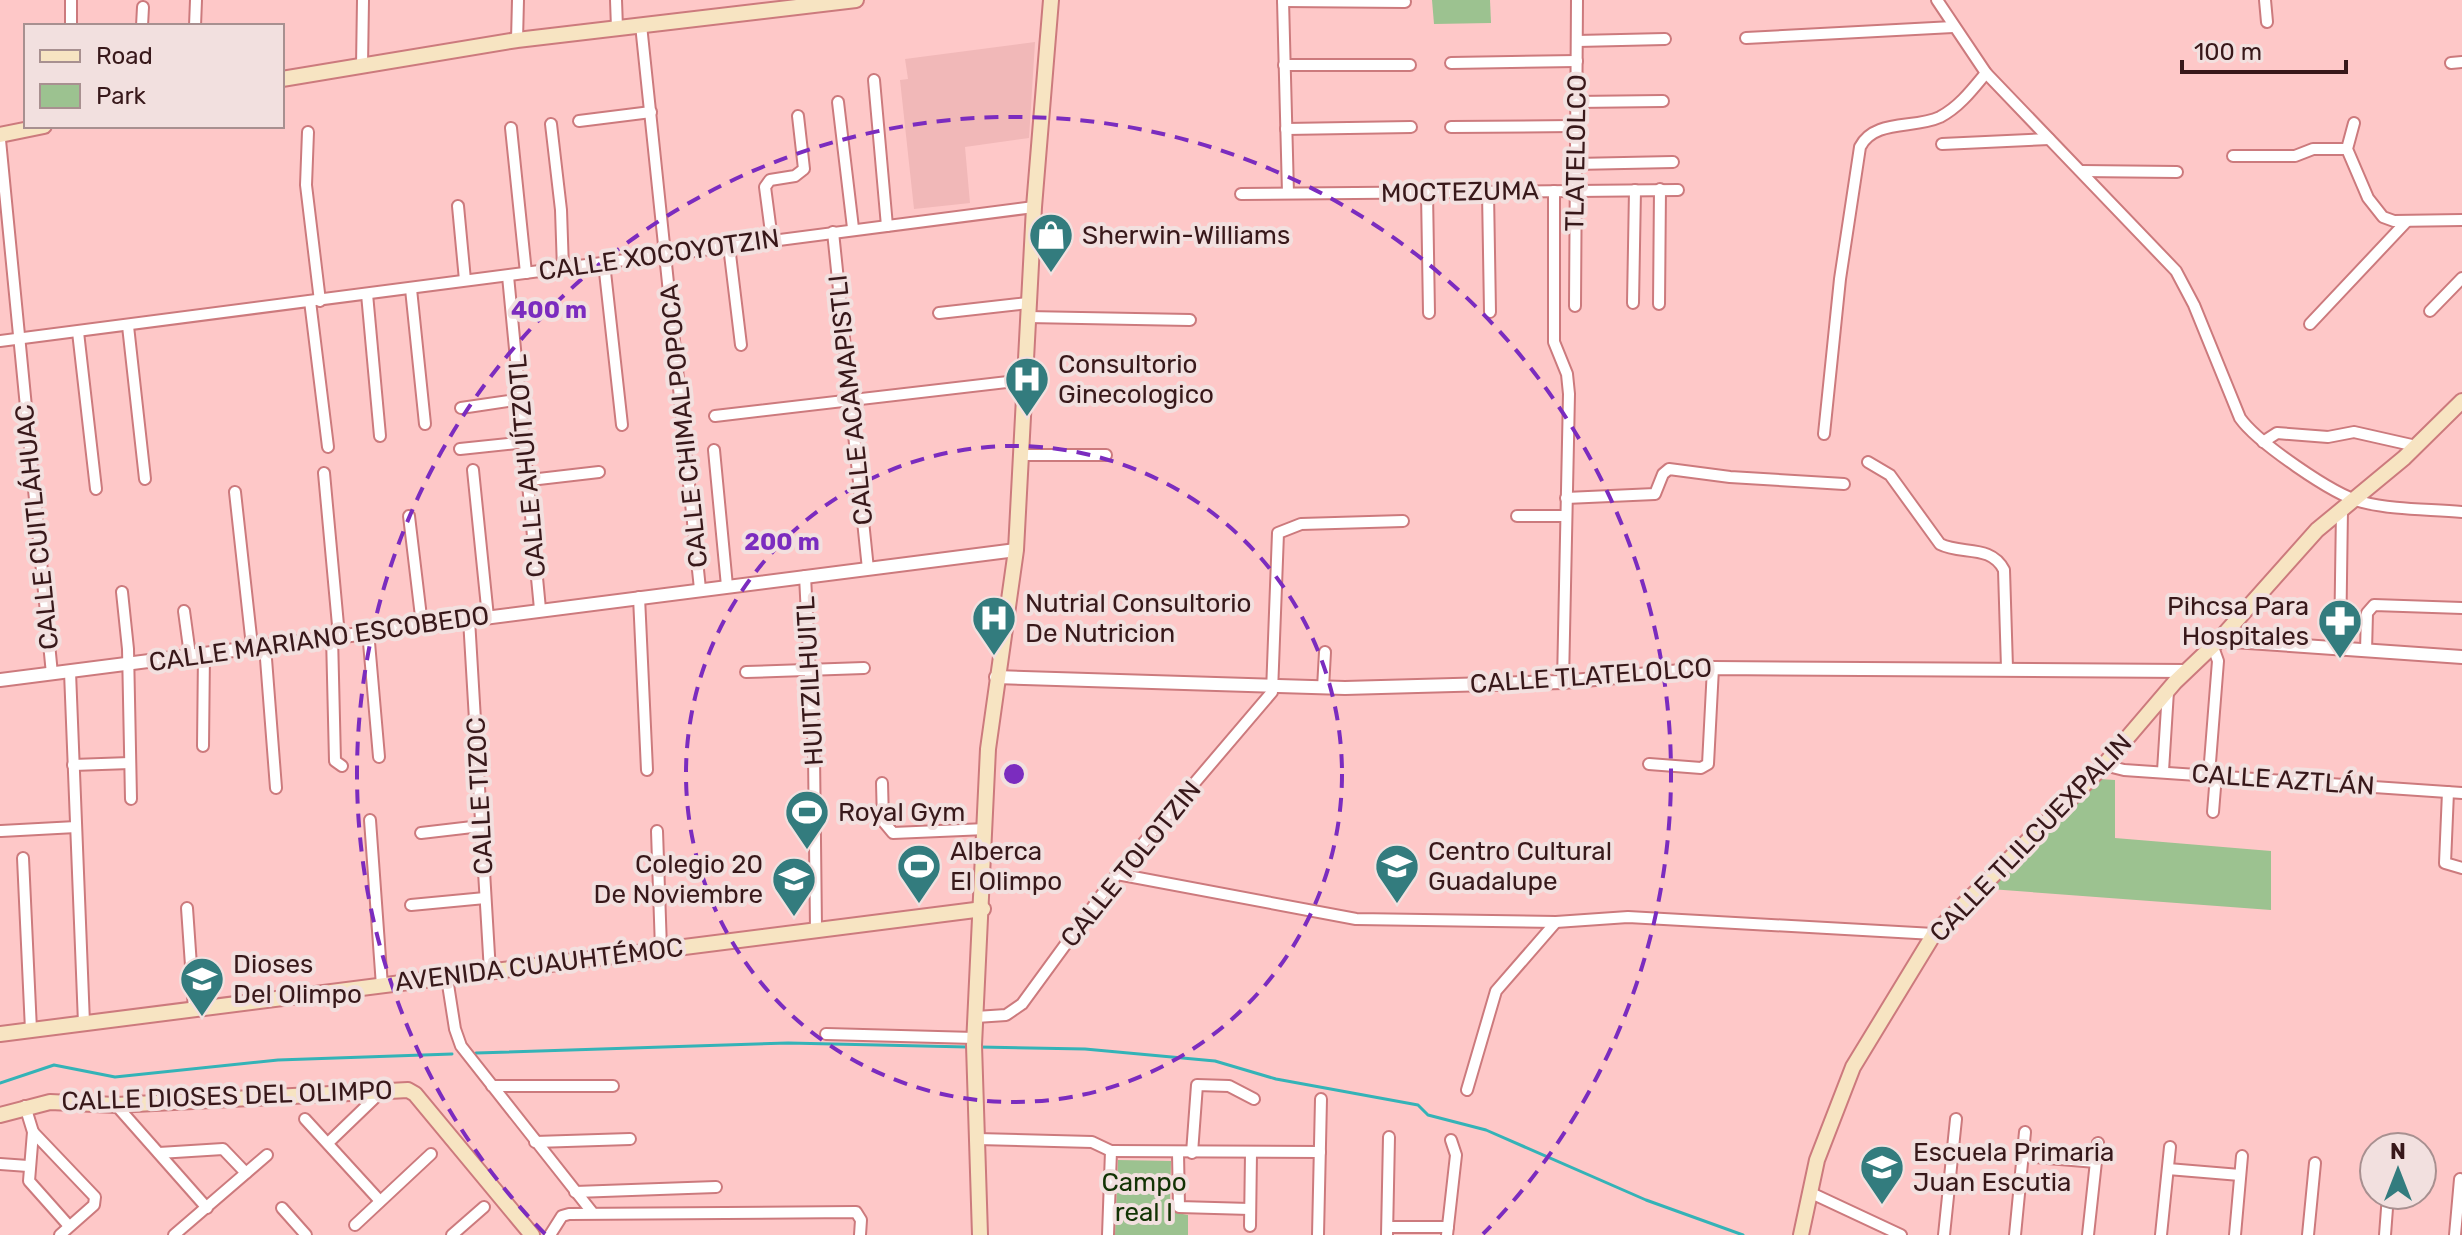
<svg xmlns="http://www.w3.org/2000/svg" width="2462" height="1235" font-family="Rubik,sans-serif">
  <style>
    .built { fill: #f1b8b8 }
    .green { fill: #9cc290 }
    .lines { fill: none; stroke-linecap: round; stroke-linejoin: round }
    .stream { stroke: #34b3b7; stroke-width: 3 }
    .minor-casing { stroke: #cc7a7d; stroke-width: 14 }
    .tertiary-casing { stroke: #cc7a7d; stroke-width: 16 }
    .secondary-casing { stroke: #cc7a7d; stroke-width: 18 }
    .minor { stroke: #fff; stroke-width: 10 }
    .tertiary { stroke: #fff; stroke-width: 12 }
    .secondary { stroke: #f7e4c2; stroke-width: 14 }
    .ring { fill: none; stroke: #7b2cbf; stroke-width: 4; stroke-dasharray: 14 10 }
    .labels { text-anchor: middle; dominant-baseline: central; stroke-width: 8; stroke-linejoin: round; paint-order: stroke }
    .street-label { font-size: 26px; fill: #38181a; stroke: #f2e0df }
    .poi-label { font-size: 26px; fill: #38181a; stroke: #f2e0df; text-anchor: start }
    .park-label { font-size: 26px; fill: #123304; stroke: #f2e0df }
    .centre { fill: #7b2cbf; stroke: #f2e0df; stroke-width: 4 }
    .ring-label { font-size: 24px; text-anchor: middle; font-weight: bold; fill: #7b2cbf; stroke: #f2e0df; stroke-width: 8; stroke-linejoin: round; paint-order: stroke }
  </style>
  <rect width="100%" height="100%" fill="#fec8c8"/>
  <polygon class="built" points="1035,42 1029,138 965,147 970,203 914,209 900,80 908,79 905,59"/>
  <g class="green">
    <polygon points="1432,0 1490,0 1491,23 1434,24"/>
    <polygon points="2099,779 2115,780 2115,838 2271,851 2271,910 1990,889"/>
    <polygon points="1118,1160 1171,1161 1170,1206 1177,1213 1188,1215 1188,1235 1115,1235"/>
  </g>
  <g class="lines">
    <g class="stream">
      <polyline points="979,1047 1085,1049 1215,1061 1276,1079 1418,1105 1428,1115 1486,1130 1646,1200 1743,1235"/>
      <polyline points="476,1053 788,1043 968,1047"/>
      <polyline points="0,1083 54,1065 115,1077 278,1060 452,1054"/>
    </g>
    <g class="minor-casing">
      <g id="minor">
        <polyline points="616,0 617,28"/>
        <polyline points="1283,0 1288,193"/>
        <path d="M 1937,0 L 1986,73 L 2176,271 L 2194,305 L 2240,418 C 2257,442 2333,495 2362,502 C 2394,510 2429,509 2462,512"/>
        <polyline points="2265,0 2267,22"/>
        <polyline points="1283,1 1405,2"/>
        <polyline points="641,25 700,589"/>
        <polyline points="71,26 71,0"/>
        <polyline points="142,26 143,7"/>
        <polyline points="195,26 196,0"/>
        <polyline points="1746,38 1953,27"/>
        <polyline points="517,40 518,0"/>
        <polyline points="1577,41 1665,39"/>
        <polyline points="1451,63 1577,61"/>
        <polyline points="2451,63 2462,62"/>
        <polyline points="1284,65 1410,65"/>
        <polyline points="362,66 363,0"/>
        <polyline points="874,80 887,226"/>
        <polyline points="838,102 853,228"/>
        <polyline points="1575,102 1663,101"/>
        <polyline points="579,121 651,112"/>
        <polyline points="2354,123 2347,149 2368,198 2383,217 2394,221 2462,220"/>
        <polyline points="551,124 561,210 563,269"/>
        <polyline points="1451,127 1574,126"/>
        <polyline points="511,128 526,273"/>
        <polyline points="1286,129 1411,127"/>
        <polyline points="308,132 306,185 320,301"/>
        <polyline points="0,140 52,674"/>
        <polyline points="1942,144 2049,139"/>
        <polyline points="2233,156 2295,156 2313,149 2347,149"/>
        <polyline points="1575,164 1673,162"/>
        <polyline points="2081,171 2177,172"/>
        <polyline points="1554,191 1554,342 1567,374 1569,394 1563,682"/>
        <polyline points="1488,192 1490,312"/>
        <polyline points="1427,193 1429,313"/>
        <polyline points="1241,194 1678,190"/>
        <polyline points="458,206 465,280"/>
        <polyline points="833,232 868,569"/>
        <polyline points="772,240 765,187 770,180 795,176 804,169 798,116"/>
        <polyline points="729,246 741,345"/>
        <polyline points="604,263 622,425"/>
        <polyline points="508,276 540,609"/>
        <polyline points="411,289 425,424"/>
        <polyline points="367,294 380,436"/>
        <polyline points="310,301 328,447"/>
        <polyline points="1633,303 1635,190"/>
        <polyline points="1659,304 1660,189"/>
        <polyline points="1575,306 1577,0"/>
        <polyline points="2430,311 2462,278"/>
        <polyline points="939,313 1028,303"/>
        <polyline points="1027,317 1190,320"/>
        <polyline points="2310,324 2407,221"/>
        <polyline points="128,326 145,479"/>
        <polyline points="78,332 96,489"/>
        <polyline points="0,341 1034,207"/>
        <polyline points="461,408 522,399"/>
        <polyline points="715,416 1024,380"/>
        <path d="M 1824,434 L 1840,279 L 1860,147 C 1874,119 1914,129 1940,117 C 1959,107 1972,90 1986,73"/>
        <polyline points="2263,442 2277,433 2328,437 2354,432 2416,446"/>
        <polyline points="460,449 526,442"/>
        <polyline points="714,450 727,586"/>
        <polyline points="1020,455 1106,455"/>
        <path d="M 1868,462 L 1890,475 L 1940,544 C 1961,555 1991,544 2004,570 L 2007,668"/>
        <polyline points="473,470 488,617"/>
        <polyline points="324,473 339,636"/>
        <polyline points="530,480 599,472"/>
        <polyline points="235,492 252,646"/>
        <polyline points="1566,498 1655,494 1663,474 1669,469 1730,477 1844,484"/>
        <polyline points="409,516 422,625"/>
        <polyline points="1517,516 1566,516"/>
        <polyline points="805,576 814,754 816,929"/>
        <polyline points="122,592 128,649 131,799"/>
        <polyline points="639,597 647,770"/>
        <polyline points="184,611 190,655"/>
        <polyline points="469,619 490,972"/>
        <polyline points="368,631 379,757"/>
        <polyline points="332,636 335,761 342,766"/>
        <polyline points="265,646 276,788"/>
        <polyline points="2340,648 2342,509"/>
        <polyline points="2366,651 2367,613 2374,605 2462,608"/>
        <polyline points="70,672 84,1023"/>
        <polyline points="746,672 864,668"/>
        <polyline points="1323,688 1325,652"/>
        <polyline points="203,746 204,653"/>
        <polyline points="1649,764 1701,768 1708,764 1713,668"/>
        <polyline points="73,765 130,763"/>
        <polyline points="2104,765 2124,770 2462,793"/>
        <polyline points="2163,771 2168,691"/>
        <polyline points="2209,775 2218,661 2213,647"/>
        <polyline points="882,783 883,821 893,833 986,829"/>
        <polyline points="2448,792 2445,863 2462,868"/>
        <polyline points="2213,812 2216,775"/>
        <polyline points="370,820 382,986"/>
        <polyline points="1,831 76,827"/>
        <polyline points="657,831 661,949"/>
        <polyline points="421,833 481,826"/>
        <polyline points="23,858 31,1030"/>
        <polyline points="1117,874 1356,919 1556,922 1628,917 1934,934"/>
        <polyline points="411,905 485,898"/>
        <polyline points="187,908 194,1009"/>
        <polyline points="447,978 455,1029 461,1046 592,1212"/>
        <polyline points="976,1017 1006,1015 1022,1004 1117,874 1272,692 1278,533 1301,524 1403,521"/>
        <polyline points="826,1034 975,1038"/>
        <polyline points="492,1086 613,1086"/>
        <polyline points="1467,1090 1496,991 1556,922"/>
        <polyline points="116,1105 207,1208"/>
        <polyline points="25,1106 33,1132 29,1181 69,1226"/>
        <polyline points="305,1119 380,1201"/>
        <polyline points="33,1132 95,1197 94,1205 60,1235"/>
        <polyline points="977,1139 1092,1142 1111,1151"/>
        <polyline points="535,1142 630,1139"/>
        <polyline points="328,1143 382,1091"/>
        <polyline points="1111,1151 1320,1152"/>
        <polyline points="159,1153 223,1149 246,1173"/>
        <polyline points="1178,1153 1179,1207 1250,1209"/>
        <polyline points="1192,1153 1197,1085 1229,1086 1254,1099"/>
        <polyline points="2023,1156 2096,1162"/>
        <polyline points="0,1164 28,1166"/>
        <polyline points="2168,1169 2240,1175"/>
        <polyline points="575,1192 716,1187"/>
        <polyline points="1809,1192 1901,1235"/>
        <polyline points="282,1208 306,1235"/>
        <polyline points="355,1225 431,1154"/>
        <polyline points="1250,1226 1251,1153"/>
        <polyline points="1388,1227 1448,1227"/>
        <polyline points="174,1235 267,1155"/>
        <polyline points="452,1235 484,1207"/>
        <polyline points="550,1235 562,1216 569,1214 856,1212 861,1220 860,1235"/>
        <polyline points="1108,1235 1111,1151"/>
        <polyline points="1318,1235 1321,1099"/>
        <polyline points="1387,1235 1389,1137"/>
        <polyline points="1447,1235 1456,1155 1451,1140"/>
        <polyline points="1944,1235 1956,1119"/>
        <polyline points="2015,1235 2025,1132"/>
        <polyline points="2088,1235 2098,1143"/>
        <polyline points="2161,1235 2170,1147"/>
        <polyline points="2235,1235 2242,1156"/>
        <polyline points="2308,1235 2315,1163"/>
        <polyline points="2385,1235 2388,1195"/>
        <polyline points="2455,1235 2460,1179"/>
      </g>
    </g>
    <g class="tertiary-casing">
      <g id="tertiary">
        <polyline points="2219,640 2462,657"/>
        <polyline points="996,677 1345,688 1563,682 1713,668 2186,671"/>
        <polyline points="0,680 1016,550"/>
      </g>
    </g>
    <g class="secondary-casing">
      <g id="secondary">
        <polyline points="282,79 517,40 856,0"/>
        <polyline points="0,135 44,126"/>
        <polyline points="0,1034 983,909"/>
        <polyline points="0,1115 50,1102 116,1105 408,1090 415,1094 532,1235"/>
        <polyline points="980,1235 974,1045 988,749 1016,550 1034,207 1051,0"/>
        <polyline points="1801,1235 1817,1160 1853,1067 1934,934 2104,765 2175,682 2219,640 2317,530 2404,458 2462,401"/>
      </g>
    </g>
    <use href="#minor" class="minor"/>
    <use href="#tertiary" class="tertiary"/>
    <use href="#secondary" class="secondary"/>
  </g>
  <g class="ring">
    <circle cx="1014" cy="774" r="328"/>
    <path d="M545 1234A657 657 0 1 1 1483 1234"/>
  </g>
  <defs>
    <g id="shop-pin" transform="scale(2.3)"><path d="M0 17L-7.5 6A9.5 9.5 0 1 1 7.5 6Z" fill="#337c7e" stroke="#f2e0df"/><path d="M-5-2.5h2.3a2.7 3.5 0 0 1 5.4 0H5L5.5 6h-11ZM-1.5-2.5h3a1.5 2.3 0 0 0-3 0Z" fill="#fff"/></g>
    <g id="hospital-pin" transform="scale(2.3)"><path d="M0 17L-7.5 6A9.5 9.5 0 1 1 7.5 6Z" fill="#337c7e" stroke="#f2e0df"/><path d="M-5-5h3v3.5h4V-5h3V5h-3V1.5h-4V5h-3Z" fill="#fff"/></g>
    <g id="pharmacy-pin" transform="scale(2.3)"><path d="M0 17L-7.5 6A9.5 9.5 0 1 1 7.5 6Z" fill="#337c7e" stroke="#f2e0df"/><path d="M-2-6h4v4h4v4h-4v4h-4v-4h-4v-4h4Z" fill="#fff"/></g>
    <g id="stadium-pin" transform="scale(2.3)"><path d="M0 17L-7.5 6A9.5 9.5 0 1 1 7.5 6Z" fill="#337c7e" stroke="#f2e0df"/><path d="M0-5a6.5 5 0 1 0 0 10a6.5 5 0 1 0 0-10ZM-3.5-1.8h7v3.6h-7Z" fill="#fff"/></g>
    <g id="school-pin" transform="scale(2.3)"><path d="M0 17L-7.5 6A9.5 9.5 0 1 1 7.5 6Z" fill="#337c7e" stroke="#f2e0df"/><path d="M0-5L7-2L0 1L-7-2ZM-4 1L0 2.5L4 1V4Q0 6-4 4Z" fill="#fff"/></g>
  </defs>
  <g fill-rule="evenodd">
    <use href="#shop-pin" x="1051" y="235"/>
    <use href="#hospital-pin" x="1027" y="379"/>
    <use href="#hospital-pin" x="994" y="618"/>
    <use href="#pharmacy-pin" x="2340" y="621"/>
    <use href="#stadium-pin" x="807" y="812"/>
    <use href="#stadium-pin" x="919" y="866"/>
    <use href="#school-pin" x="1397" y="866"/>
    <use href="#school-pin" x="794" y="879"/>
    <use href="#school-pin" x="202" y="979"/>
    <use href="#school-pin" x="1882" y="1167"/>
  </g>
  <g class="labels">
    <g class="street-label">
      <text transform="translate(1576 153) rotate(-89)">TLATELOLCO</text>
      <text transform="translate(1460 192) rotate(-1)">MOCTEZUMA</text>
      <text transform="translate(659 255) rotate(-8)">CALLE XOCOYOTZIN</text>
      <text transform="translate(851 400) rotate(-96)">CALLE ACAMAPISTLI</text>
      <text transform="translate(684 426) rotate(-96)">CALLE CHIMALPOPOCA</text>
      <text transform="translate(527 466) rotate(-95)">CALLE AHUÍTZOTL</text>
      <text transform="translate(37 527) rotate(-96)">CALLE CUITLÁHUAC</text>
      <text transform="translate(319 639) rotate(-8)">CALLE MARIANO ESCOBEDO</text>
      <text transform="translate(1591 676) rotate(-4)">CALLE TLATELOLCO</text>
      <text transform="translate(810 681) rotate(-93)">HUITZILHUITL</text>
      <text transform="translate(2283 780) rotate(4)">CALLE AZTLÁN</text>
      <text transform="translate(480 796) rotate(-93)">CALLE TIZOC</text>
      <text transform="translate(2031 838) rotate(-46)">CALLE TLILCUEXPALIN</text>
      <text transform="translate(1131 864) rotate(-51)">CALLE TOLOTZIN</text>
      <text transform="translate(539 965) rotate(-7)">AVENIDA CUAUHTÉMOC</text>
      <text transform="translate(227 1096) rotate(-2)">CALLE DIOSES DEL OLIMPO</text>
    </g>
    <g class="poi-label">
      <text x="1082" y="235">Sherwin-Williams</text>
      <text x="1058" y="364">Consultorio<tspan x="1058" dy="30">Ginecologico</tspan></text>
      <text x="1025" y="603">Nutrial Consultorio<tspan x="1025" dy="30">De Nutricion</tspan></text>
      <text x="2309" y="606" text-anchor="end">Pihcsa Para<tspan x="2309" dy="30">Hospitales</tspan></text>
      <text x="838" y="812">Royal Gym</text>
      <text x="950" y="851">Alberca<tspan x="950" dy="30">El Olimpo</tspan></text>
      <text x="1428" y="851">Centro Cultural<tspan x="1428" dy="30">Guadalupe</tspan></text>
      <text x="763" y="864" text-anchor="end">Colegio 20<tspan x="763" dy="30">De Noviembre</tspan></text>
      <text x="233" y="964">Dioses<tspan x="233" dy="30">Del Olimpo</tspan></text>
      <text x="1913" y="1152">Escuela Primaria<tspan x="1913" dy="30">Juan Escutia</tspan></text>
    </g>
    <g class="park-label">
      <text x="1144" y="1182">Campo<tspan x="1144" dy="30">real I</tspan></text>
    </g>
  </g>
  <circle cx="1014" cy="774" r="12" class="centre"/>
  <g class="ring-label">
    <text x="549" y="318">400 m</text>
    <text x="782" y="550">200 m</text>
  </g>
  <rect x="24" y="24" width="260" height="104" fill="#f2e0df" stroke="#a89090" stroke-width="2"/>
  <rect x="40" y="50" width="40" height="12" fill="#f7e4c2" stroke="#a89090" stroke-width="2"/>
  <text x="96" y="64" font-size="24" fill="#38181a">Road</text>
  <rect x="40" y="84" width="40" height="24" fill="#9cc290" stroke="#a89090" stroke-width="2"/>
  <text x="96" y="104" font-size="24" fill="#38181a">Park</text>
  <g transform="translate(2398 1171)"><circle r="38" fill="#f2e0df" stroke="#a89090" stroke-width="2"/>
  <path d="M0-6L14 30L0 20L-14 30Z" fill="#337c7e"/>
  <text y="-12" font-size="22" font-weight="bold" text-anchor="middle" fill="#38181a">N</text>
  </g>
  <path d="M2182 60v12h164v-12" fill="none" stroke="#38181a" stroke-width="4"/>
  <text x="2194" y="60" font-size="24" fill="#38181a" stroke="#f2e0df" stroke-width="6" paint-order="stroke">100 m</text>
</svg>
